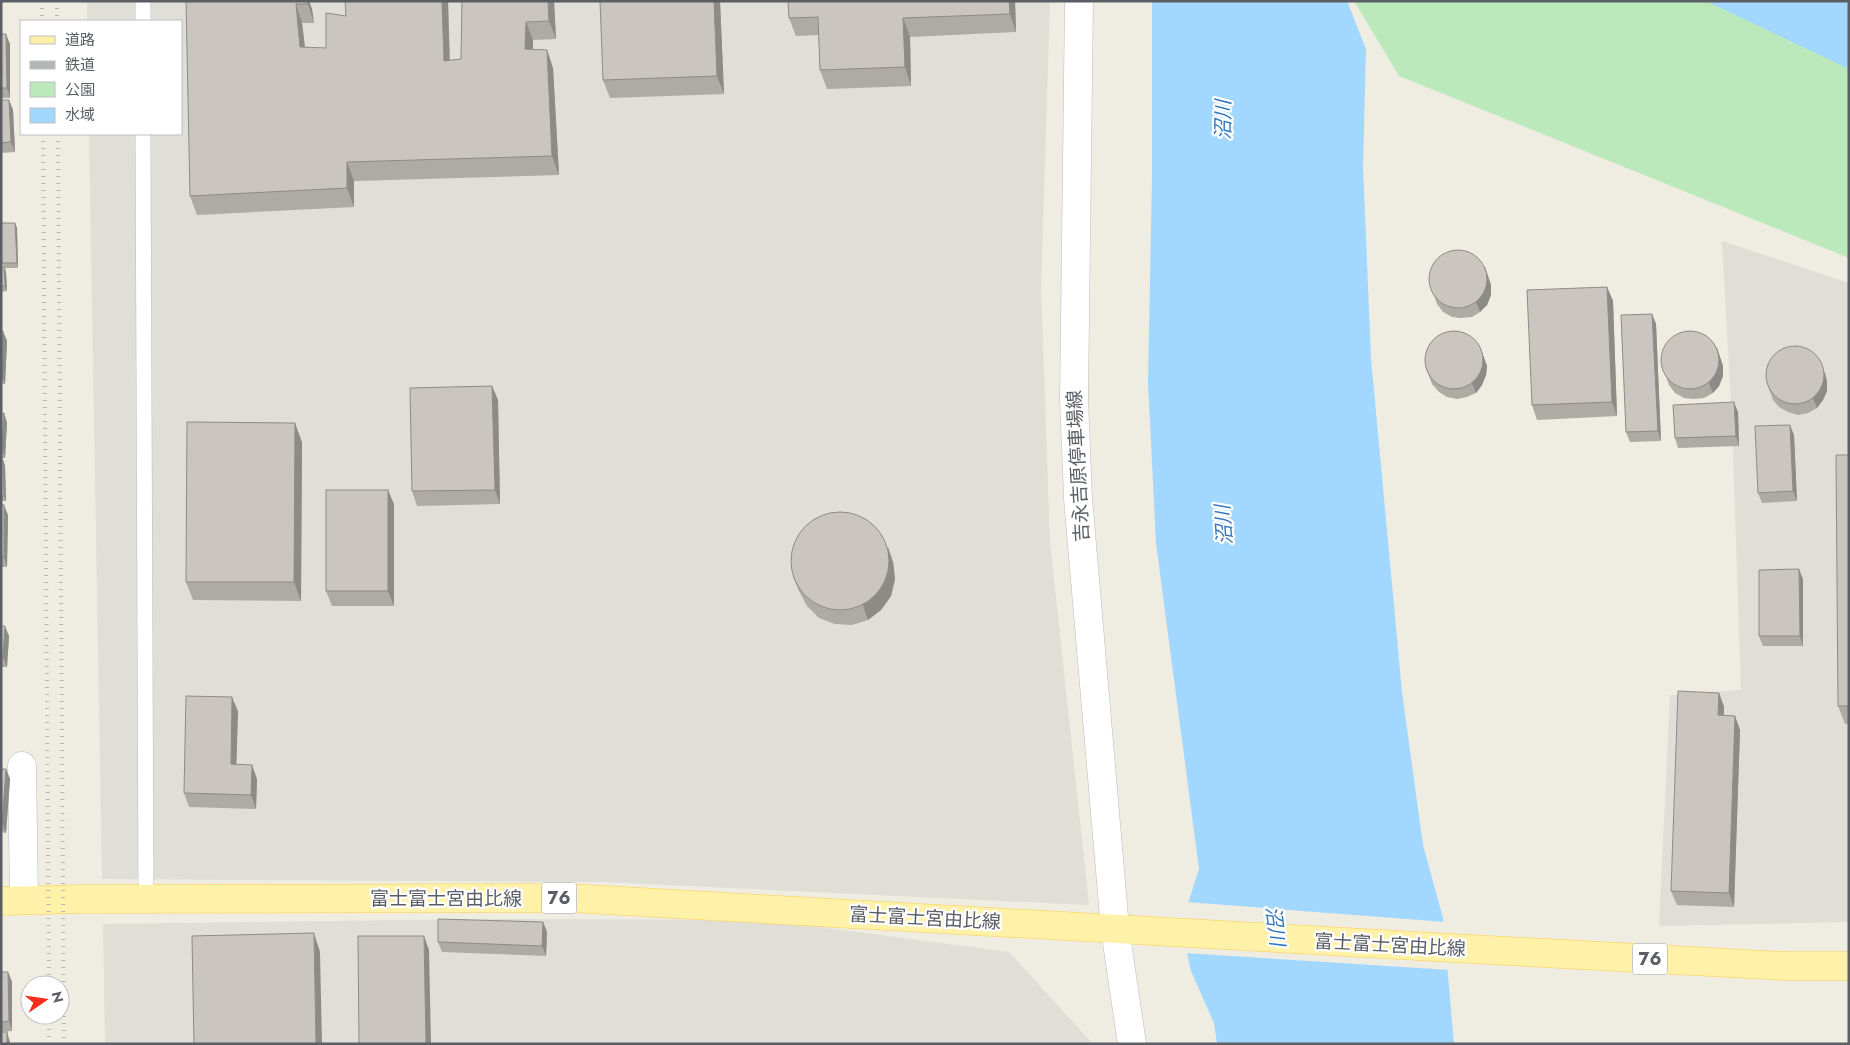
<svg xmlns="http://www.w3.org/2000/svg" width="1850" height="1045" font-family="Jost,'Noto Sans JP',sans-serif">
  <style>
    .industrial { fill: #dfded7 }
    .green { fill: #bce9bc }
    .water { fill: #a2d7ff }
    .pier { fill: #efece2 }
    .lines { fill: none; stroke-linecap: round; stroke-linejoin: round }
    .service-casing { stroke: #b8bbc0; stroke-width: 16 }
    .minor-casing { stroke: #b8bbc0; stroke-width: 29 }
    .secondary-casing { stroke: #b8bcc2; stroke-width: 29 }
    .primary-casing { stroke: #ffcd4b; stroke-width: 29 }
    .service { stroke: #fff; stroke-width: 15 }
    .minor { stroke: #fff; stroke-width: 28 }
    .secondary { stroke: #fff; stroke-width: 28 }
    .primary { stroke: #fff1a7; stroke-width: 28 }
    .rail { stroke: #b4b5b6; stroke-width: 4; stroke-dasharray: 1 6; stroke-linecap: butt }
    .wall { fill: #aeaaa4 }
    .shaded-wall { fill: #8d8b86 }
    .building { fill: #cac6bf; stroke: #8d8b86 }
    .labels { text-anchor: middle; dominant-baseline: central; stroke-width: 4.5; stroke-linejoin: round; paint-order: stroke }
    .shield { fill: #fff; stroke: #8c8f93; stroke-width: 1 }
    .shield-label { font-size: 18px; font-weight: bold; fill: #5b5f65 }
    .street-label { font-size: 19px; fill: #5b5f65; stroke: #fff }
    .water-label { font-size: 20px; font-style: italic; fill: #3577bc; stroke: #fff }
  </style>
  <rect width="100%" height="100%" fill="#efece2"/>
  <g class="industrial">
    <polygon points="87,1 1050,1 1041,289 1050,542 1089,905 603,882 102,879 89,134 181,134 181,21 87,21"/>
    <polygon points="1722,241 1849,283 1849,922 1659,926 1670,695 1741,690 1732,422"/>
    <polygon points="488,919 766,920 1009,952 1093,1044 105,1044 103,924"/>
  </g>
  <polygon class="green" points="1354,1 1849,1 1849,258 1399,76"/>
  <g class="water">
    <polygon points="1152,1 1347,1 1366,49 1363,167 1371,358 1402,692 1423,845 1443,918 1454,1044 1217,1044 1214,1023 1191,971 1181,925 1199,869 1156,543 1148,382 1152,177"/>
    <polygon points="1706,1 1849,1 1849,69"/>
  </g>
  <polygon class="pier" points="1186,902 1446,922 1450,970 1184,953 1179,924"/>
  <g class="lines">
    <g class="service-casing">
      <g id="service">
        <polyline points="143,1 143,21"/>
        <polyline points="143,134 146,898"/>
      </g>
    </g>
    <g class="minor-casing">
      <g id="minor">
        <polyline points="22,766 24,900"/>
        <polyline points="1115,929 1132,1044"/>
      </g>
    </g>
    <g class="secondary-casing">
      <polyline id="secondary" points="1079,1 1074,399 1078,498 1115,929"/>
    </g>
    <g class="primary-casing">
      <polyline id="primary" points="1,901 81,899 569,898 1452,948 1786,966 1849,966"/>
    </g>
    <use href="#service" class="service"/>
    <use href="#minor" class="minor"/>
    <use href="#secondary" class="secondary"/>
    <use href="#primary" class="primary"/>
    <g class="rail">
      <polyline points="42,1 42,21"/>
      <polyline points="57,1 57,21"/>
      <polyline points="43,134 49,985"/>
      <polyline points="58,134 64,1044"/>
      <polyline points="49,1015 49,1044"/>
    </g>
  </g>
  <g class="wall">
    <polygon points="186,1 309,1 312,9 314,23 302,23 305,47 326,48 346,16 345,1 448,1 450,60 461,59 462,1 554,1 556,39 533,40 533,49 547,50 553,68 559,175 354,181 354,207 197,215 190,196"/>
    <polygon points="720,1 724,94 610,98 603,80"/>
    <polygon points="788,1 1015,1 1016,32 910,37 911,86 827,89 820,70 819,35 796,36 789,18"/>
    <polygon points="1,34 10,44 10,98 1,98"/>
    <polygon points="1,100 9,100 13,110 15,152 1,153"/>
    <polygon points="1,223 15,223 17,228 18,268 5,268 6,272 7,291 1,292 1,267 4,267 2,263 2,257 1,257"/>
    <polygon points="1485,267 1491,285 1491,295 1487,305 1480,312 1472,317 1461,318 1452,317 1443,312 1437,304 1430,284"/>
    <polygon points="1607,287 1613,301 1617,416 1537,420 1532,405"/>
    <polygon points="1652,314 1656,324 1661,441 1630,442 1626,432"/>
    <polygon points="1,331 7,341 5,384 1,384"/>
    <polygon points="1480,347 1487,366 1486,375 1482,385 1476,393 1467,397 1457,399 1447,397 1439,392 1432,384 1425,365"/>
    <polygon points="1717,348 1723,366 1723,376 1719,386 1713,393 1704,398 1694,399 1684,398 1675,393 1669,385 1662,365"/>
    <polygon points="1825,372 1827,381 1827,391 1823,400 1817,408 1808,413 1798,415 1788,412 1779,407 1773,400 1766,380"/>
    <polygon points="492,386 498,400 500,504 417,506 412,491"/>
    <polygon points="1738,412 1739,446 1678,448 1675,438"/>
    <polygon points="1,413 4,413 7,423 5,458 1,458"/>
    <polygon points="1794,435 1797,501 1762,503 1758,493"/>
    <polygon points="302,442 301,601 193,600 186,582"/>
    <polygon points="1849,455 1849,724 1845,724 1838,706"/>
    <polygon points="1,460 5,465 6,501 1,501"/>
    <polygon points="394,504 394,606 332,606 326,591"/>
    <polygon points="1,505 8,515 7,567 1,567"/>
    <polygon points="893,562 895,579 891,596 881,610 868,620 852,625 835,624 819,618 807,606 799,591 793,576"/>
    <polygon points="1803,579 1803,646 1763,646 1759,636"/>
    <polygon points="1,626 9,636 7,667 1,667"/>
    <polygon points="1719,693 1724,707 1724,715 1735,716 1740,730 1734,907 1677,905 1671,891"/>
    <polygon points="238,711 236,764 257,779 256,809 189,807 184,793"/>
    <polygon points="1,769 6,769 10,779 6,833 1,832"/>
    <polygon points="543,922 547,932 546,956 442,952 438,942"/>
    <polygon points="1,972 8,972 12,982 12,1031 1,1032"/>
  </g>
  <g class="shaded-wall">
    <polygon points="307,1 309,1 312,9 314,23"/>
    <polygon points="442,1 448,1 450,80 444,61"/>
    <polygon points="548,1 554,1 556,39 549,21"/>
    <polygon points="714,1 720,1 724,94 717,76"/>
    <polygon points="1009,1 1015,1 1016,32 1010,14"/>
    <polygon points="296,4 302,23 307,66 300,47"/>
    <polygon points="903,18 910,37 911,86 905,67"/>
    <polygon points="526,22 533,40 532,67 525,49"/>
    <polygon points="6,34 10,44 10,98 7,88"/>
    <polygon points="547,50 553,68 559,175 552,156"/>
    <polygon points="9,100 13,110 15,152 11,142"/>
    <polygon points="347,162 354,181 354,207 347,188"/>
    <polygon points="15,223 17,228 18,268 17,263"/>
    <polygon points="4,267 6,272 7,291 5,286"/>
    <polygon points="1485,267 1491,285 1491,295 1487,305 1480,312 1476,302"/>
    <polygon points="1607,287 1613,301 1617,416 1612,402"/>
    <polygon points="1652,314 1656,324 1661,441 1658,431"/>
    <polygon points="3,331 7,341 5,384 1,375"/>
    <polygon points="1480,347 1487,366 1486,375 1482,385 1476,393 1472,383"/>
    <polygon points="1717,348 1723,366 1723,376 1719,386 1713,393 1709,383"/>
    <polygon points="1821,363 1827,381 1827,391 1823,400 1817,408 1813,398"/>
    <polygon points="492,386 498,400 500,504 495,490"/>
    <polygon points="1734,402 1738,412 1739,446 1736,436"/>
    <polygon points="4,413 7,423 5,458 2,448"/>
    <polygon points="295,423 302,442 301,601 294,582"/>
    <polygon points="1790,425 1794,435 1797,501 1793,491"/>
    <polygon points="3,460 5,465 6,501 4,496"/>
    <polygon points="388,490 394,504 394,606 388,591"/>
    <polygon points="4,505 8,515 7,567 4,557"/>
    <polygon points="888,547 893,562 895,579 891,596 881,610 868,620 863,605"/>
    <polygon points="1799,569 1803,579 1803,646 1800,636"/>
    <polygon points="5,626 9,636 7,667 3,657"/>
    <polygon points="1719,693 1724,707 1723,730 1718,715"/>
    <polygon points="232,697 238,711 236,778 231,764"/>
    <polygon points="1735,716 1740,730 1734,907 1729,893"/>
    <polygon points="252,765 257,779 256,809 251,795"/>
    <polygon points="6,769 10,779 6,833 2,823"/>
    <polygon points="543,922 547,932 546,956 542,946"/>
    <polygon points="314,933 320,952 322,1044 316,1044"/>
    <polygon points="424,936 429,950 431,1044 426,1044"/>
    <polygon points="8,972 12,982 12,1031 9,1021"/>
    <polygon points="7,1032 10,1042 10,1044 7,1044"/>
  </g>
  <g class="building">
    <polygon points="186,1 307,1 308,4 296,4 300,47 326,48 326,13 346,16 345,1 442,1 444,61 461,59 462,1 548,1 549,21 526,22 525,49 547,50 552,156 347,162 347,188 190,196"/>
    <polygon points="600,1 714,1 717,76 603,80"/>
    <polygon points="788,1 1009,1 1010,14 903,18 905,67 820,70 818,17 789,18"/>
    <polygon points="1,34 6,34 7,88 1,88"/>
    <polygon points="1,100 9,100 11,142 1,143"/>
    <polygon points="1,223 15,223 17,263 2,263 1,252"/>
    <circle cx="1458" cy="279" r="29"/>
    <polygon points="1,267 4,267 5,286 1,286"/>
    <polygon points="1607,287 1612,402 1532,405 1527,290"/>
    <polygon points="1652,314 1658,431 1626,432 1621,315"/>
    <circle cx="1454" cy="360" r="29"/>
    <polygon points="1,331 3,331 1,373"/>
    <circle cx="1690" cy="360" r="29"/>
    <circle cx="1795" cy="375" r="29"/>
    <polygon points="492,386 495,490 412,491 410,388"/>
    <polygon points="1734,402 1736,436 1675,438 1673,405"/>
    <polygon points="1,413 4,413 2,448 1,448"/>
    <polygon points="187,422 295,423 294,582 186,582"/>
    <polygon points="1790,425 1793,491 1758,493 1755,426"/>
    <polygon points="1836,455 1849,455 1849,706 1838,706"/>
    <polygon points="1,460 3,460 4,496 1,496"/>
    <rect x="326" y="490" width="62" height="101"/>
    <rect x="1" y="505" width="3" height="52"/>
    <circle cx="840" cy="561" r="49"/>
    <polygon points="1799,569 1800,636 1759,636 1759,570"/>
    <polygon points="1,626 5,626 3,657 1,657"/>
    <polygon points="1678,691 1719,693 1718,715 1735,716 1729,893 1671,891"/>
    <polygon points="186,696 232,697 231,764 252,765 251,795 184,793"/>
    <polygon points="1,769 6,769 2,823 1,823"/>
    <polygon points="438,919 543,922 542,946 438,942"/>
    <polygon points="314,933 316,1044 194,1044 192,936"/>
    <polygon points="358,936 424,936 426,1044 359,1044"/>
    <polygon points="1,972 8,972 9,1021 1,1022"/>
    <rect x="1" y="1032" width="6" height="12"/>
  </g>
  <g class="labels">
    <g class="shield">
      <rect x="541.5" y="882.5" width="35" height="31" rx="4"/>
      <rect x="1632.5" y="943.5" width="35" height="31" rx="4"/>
    </g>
    <g class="shield-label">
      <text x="559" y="898">76</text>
      <text x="1650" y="959">76</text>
    </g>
    <g class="street-label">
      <text transform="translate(1078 466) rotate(-93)">吉永吉原停車場線</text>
      <text x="446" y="898">富士富士宮由比線</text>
      <text transform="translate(925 918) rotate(3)">富士富士宮由比線</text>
      <text transform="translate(1390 945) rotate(3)">富士富士宮由比線</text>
    </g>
    <g class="water-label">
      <text transform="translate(1223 120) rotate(-90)">沼川</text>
      <text transform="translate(1224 525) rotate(-94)">沼川</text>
      <text transform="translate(1275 926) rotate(83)">沼川</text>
    </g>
  </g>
  <rect width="1850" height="1045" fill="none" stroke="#5b5f65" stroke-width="5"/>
  <rect x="20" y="20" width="162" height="115" fill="#ffffff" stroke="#bdbfc1"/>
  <rect x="30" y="36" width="25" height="8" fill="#fff1a7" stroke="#bdbfc1"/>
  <text x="65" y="45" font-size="15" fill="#5b5f65">道路</text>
  <rect x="30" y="61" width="25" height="8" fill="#b4b5b6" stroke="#bdbfc1"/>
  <text x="65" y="70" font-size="15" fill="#5b5f65">鉄道</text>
  <rect x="30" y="82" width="25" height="15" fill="#bce9bc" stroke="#bdbfc1"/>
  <text x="65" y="95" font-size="15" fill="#5b5f65">公園</text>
  <rect x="30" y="108" width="25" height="15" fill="#a2d7ff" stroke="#bdbfc1"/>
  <text x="65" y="120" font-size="15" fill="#5b5f65">水域</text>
  <g transform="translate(45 1000) rotate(77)"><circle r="24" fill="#ffffff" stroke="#bdbfc1"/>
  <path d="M0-4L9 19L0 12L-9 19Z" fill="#fa2e1d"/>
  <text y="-8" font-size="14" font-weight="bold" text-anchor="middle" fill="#5b5f65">N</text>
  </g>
</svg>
